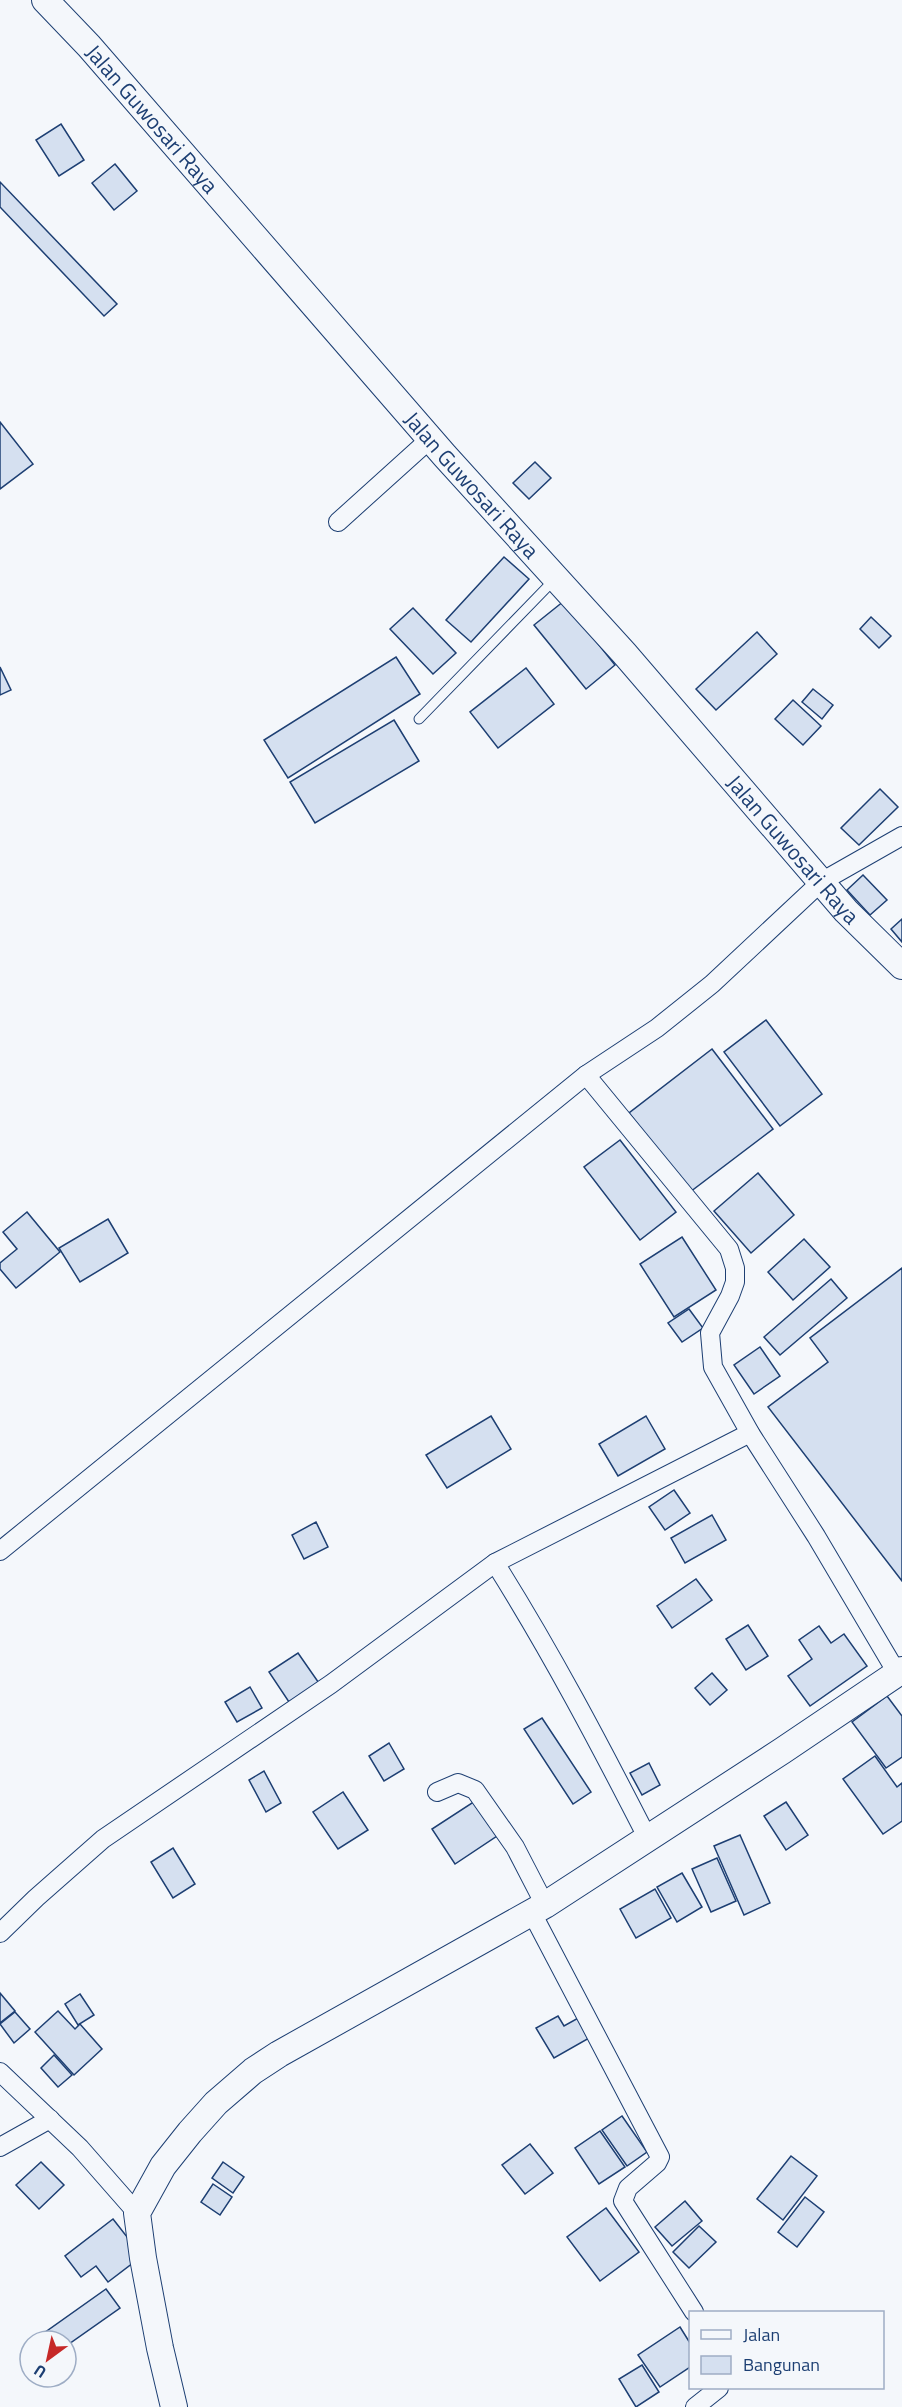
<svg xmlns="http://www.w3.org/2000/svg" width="902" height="2407" font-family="'Titillium Web',sans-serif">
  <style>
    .building { fill: #d5e0f0; stroke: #1d3f73; stroke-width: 1.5 }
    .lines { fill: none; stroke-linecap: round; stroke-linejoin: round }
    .lane-casing { stroke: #1d3f73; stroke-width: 11 }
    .street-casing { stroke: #1d3f73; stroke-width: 20 }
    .secondary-casing { stroke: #1d3f73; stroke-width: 28 }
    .lane { stroke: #f4f7fb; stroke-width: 9 }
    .street { stroke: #f4f7fb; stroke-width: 18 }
    .secondary { stroke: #f4f7fb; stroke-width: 26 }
    .labels { text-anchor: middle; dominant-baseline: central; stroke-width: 4.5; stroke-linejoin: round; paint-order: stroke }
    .street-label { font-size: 22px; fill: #1d3f73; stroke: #f4f7fb }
  </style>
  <rect width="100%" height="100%" fill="#f4f7fb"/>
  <g class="building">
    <polygon points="61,124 84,160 59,176 36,140"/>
    <polygon points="115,164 137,191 114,210 92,183"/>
    <polygon points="0,182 117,304 104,316 0,207"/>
    <polygon points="0,422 33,464 0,489"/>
    <polygon points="535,462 551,478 529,499 513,483"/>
    <polygon points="504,557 529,579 471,642 446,620"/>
    <polygon points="564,601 615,665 586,689 534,625"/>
    <polygon points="413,608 456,653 433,674 390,629"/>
    <polygon points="871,617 891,636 879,648 860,629"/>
    <polygon points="757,632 777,654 716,710 696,689"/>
    <polygon points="396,657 420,694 288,778 264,740"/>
    <polygon points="0,667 11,690 0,695"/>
    <polygon points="526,668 554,704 498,748 470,712"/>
    <polygon points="813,689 833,705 822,719 802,702"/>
    <polygon points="793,700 821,726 803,745 775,719"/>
    <polygon points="394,720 419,761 315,823 290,782"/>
    <polygon points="880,789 898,807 859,845 841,828"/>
    <polygon points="863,875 887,900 870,915 847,890"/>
    <polygon points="902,919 902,942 891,929"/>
    <polygon points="766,1020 822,1094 780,1126 724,1052"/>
    <polygon points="712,1049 773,1129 690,1192 629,1113"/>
    <polygon points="620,1140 676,1212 640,1240 584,1167"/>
    <polygon points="758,1173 794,1215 751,1253 714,1211"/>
    <polygon points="27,1212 60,1252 16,1288 0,1269 0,1263 17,1249 3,1232"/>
    <polygon points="108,1219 128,1253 80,1282 59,1248"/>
    <polygon points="682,1237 716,1290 674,1317 640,1264"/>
    <polygon points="804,1239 830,1267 793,1300 768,1272"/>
    <polygon points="902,1268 902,1581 768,1407 828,1362 810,1338"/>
    <polygon points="831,1279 847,1298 780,1355 764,1337"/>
    <polygon points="689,1309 703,1328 682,1342 668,1323"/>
    <polygon points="760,1347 780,1376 754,1394 734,1365"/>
    <polygon points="491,1416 511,1449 447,1488 426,1455"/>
    <polygon points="646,1416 665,1449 618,1476 599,1444"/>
    <polygon points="674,1490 690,1513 665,1530 649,1507"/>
    <polygon points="712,1515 726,1540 685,1563 671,1538"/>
    <polygon points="316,1522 328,1547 304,1559 292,1535"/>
    <polygon points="696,1579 712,1600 672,1628 657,1606"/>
    <polygon points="748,1625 768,1656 746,1670 726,1639"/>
    <polygon points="819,1626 831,1643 844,1634 867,1666 810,1706 788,1676 812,1659 799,1640"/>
    <polygon points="298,1653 321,1686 291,1705 269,1672"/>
    <polygon points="712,1673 727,1690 710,1705 695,1688"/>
    <polygon points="250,1687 262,1708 237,1722 225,1702"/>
    <polygon points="887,1696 902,1716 902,1757 886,1768 852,1722"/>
    <polygon points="542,1718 591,1792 573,1804 524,1729"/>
    <polygon points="389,1743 404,1769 384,1781 369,1756"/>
    <polygon points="875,1756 897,1787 902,1783 902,1821 883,1834 843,1779"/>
    <polygon points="649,1763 660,1785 642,1795 630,1773"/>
    <polygon points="264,1771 281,1803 266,1812 249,1780"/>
    <polygon points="343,1792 368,1830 338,1849 313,1812"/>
    <polygon points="475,1801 497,1836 455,1864 432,1829"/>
    <polygon points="786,1802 808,1835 786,1850 764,1816"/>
    <polygon points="740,1835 770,1903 744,1915 714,1846"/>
    <polygon points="173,1848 195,1884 173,1898 151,1862"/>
    <polygon points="717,1858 736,1901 711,1912 692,1869"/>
    <polygon points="682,1873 702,1907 677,1922 657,1887"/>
    <polygon points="655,1889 671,1918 636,1938 620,1909"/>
    <polygon points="0,1993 15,2011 0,2023"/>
    <polygon points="80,1994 94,2015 78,2025 65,2004"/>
    <polygon points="58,2011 75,2029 80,2024 102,2049 74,2075 35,2032"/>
    <polygon points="15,2012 30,2029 14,2043 0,2024"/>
    <polygon points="558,2016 564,2026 580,2017 591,2037 554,2058 536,2028"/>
    <polygon points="54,2055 72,2075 58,2087 41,2068"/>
    <polygon points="622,2116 647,2152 627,2166 602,2130"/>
    <polygon points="600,2131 625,2167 599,2184 575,2148"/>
    <polygon points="530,2144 553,2173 525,2194 502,2165"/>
    <polygon points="791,2156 817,2176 783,2220 757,2199"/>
    <polygon points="41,2162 64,2185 39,2209 16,2185"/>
    <polygon points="223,2162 244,2177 233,2193 212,2178"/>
    <polygon points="213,2184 232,2197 220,2215 201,2202"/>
    <polygon points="805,2197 824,2212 797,2247 778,2232"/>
    <polygon points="685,2201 702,2221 672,2246 655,2227"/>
    <polygon points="606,2208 639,2252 600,2281 567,2237"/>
    <polygon points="113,2219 142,2256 108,2282 96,2266 81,2277 65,2256"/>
    <polygon points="699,2226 716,2242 689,2268 673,2252"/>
    <polygon points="106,2289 120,2308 66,2346 66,2341 39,2341 37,2338"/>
    <polygon points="680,2327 690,2343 690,2367 660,2387 638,2355"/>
    <polygon points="642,2365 659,2392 636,2407 619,2379"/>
  </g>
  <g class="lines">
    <g class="lane-casing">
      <polyline id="lane" points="419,719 554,580"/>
    </g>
    <g class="street-casing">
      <g id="street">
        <polyline points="338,522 430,439"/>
        <polyline points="586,1075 729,1249 735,1268 735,1282 730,1296 710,1333 713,1367 750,1433 816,1536 897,1673"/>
        <polyline points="0,1551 586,1075 657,1028 712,984 821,882 902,836"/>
        <path d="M 495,1563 C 551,1652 600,1745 648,1839"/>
        <polyline points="437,1792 458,1783 475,1790 515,1847 545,1905"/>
        <polyline points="532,1913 660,2157 657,2163 628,2188 623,2201 694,2312"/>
        <polyline points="0,1933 36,1898 103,1839 331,1684 495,1563 750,1433"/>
        <polyline points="0,2072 80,2148 137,2213"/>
        <polyline points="0,2147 50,2119"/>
        <polyline points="695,2407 719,2388"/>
      </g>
    </g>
    <g class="secondary-casing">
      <g id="secondary">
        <path id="s1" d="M 45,0 L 89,46 L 445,456 L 624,653 L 846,911 L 902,966"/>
        <polyline points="174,2407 160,2348 143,2258 137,2213 163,2166 190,2132 216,2103 253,2071 279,2054 545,1905 782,1751 902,1670"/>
      </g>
    </g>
    <use href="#lane" class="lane"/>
    <use href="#street" class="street"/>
    <use href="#secondary" class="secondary"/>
  </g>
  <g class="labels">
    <g class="street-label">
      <text stroke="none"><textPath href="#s1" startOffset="160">Jalan Guwosari Raya</textPath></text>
      <text stroke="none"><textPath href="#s1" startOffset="646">Jalan Guwosari Raya</textPath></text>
      <text stroke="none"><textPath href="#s1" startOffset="1132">Jalan Guwosari Raya</textPath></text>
    </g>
  </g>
  <rect x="689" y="2311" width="195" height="78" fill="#f4f7fb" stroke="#9eadc5" stroke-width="1.5"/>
  <rect x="701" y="2330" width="30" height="9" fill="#f4f7fb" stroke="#9eadc5" stroke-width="1.5"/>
  <text x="743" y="2341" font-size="18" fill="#1d3f73">Jalan</text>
  <rect x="701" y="2356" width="30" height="18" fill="#d5e0f0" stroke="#9eadc5" stroke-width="1.5"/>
  <text x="743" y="2371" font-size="18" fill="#1d3f73">Bangunan</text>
  <g transform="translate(48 2359) rotate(213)"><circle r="28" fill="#f4f7fb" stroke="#9eadc5" stroke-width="1.5"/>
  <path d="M0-4.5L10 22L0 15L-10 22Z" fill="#c62828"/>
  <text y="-9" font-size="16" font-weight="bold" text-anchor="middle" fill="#1d3f73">U</text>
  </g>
</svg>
